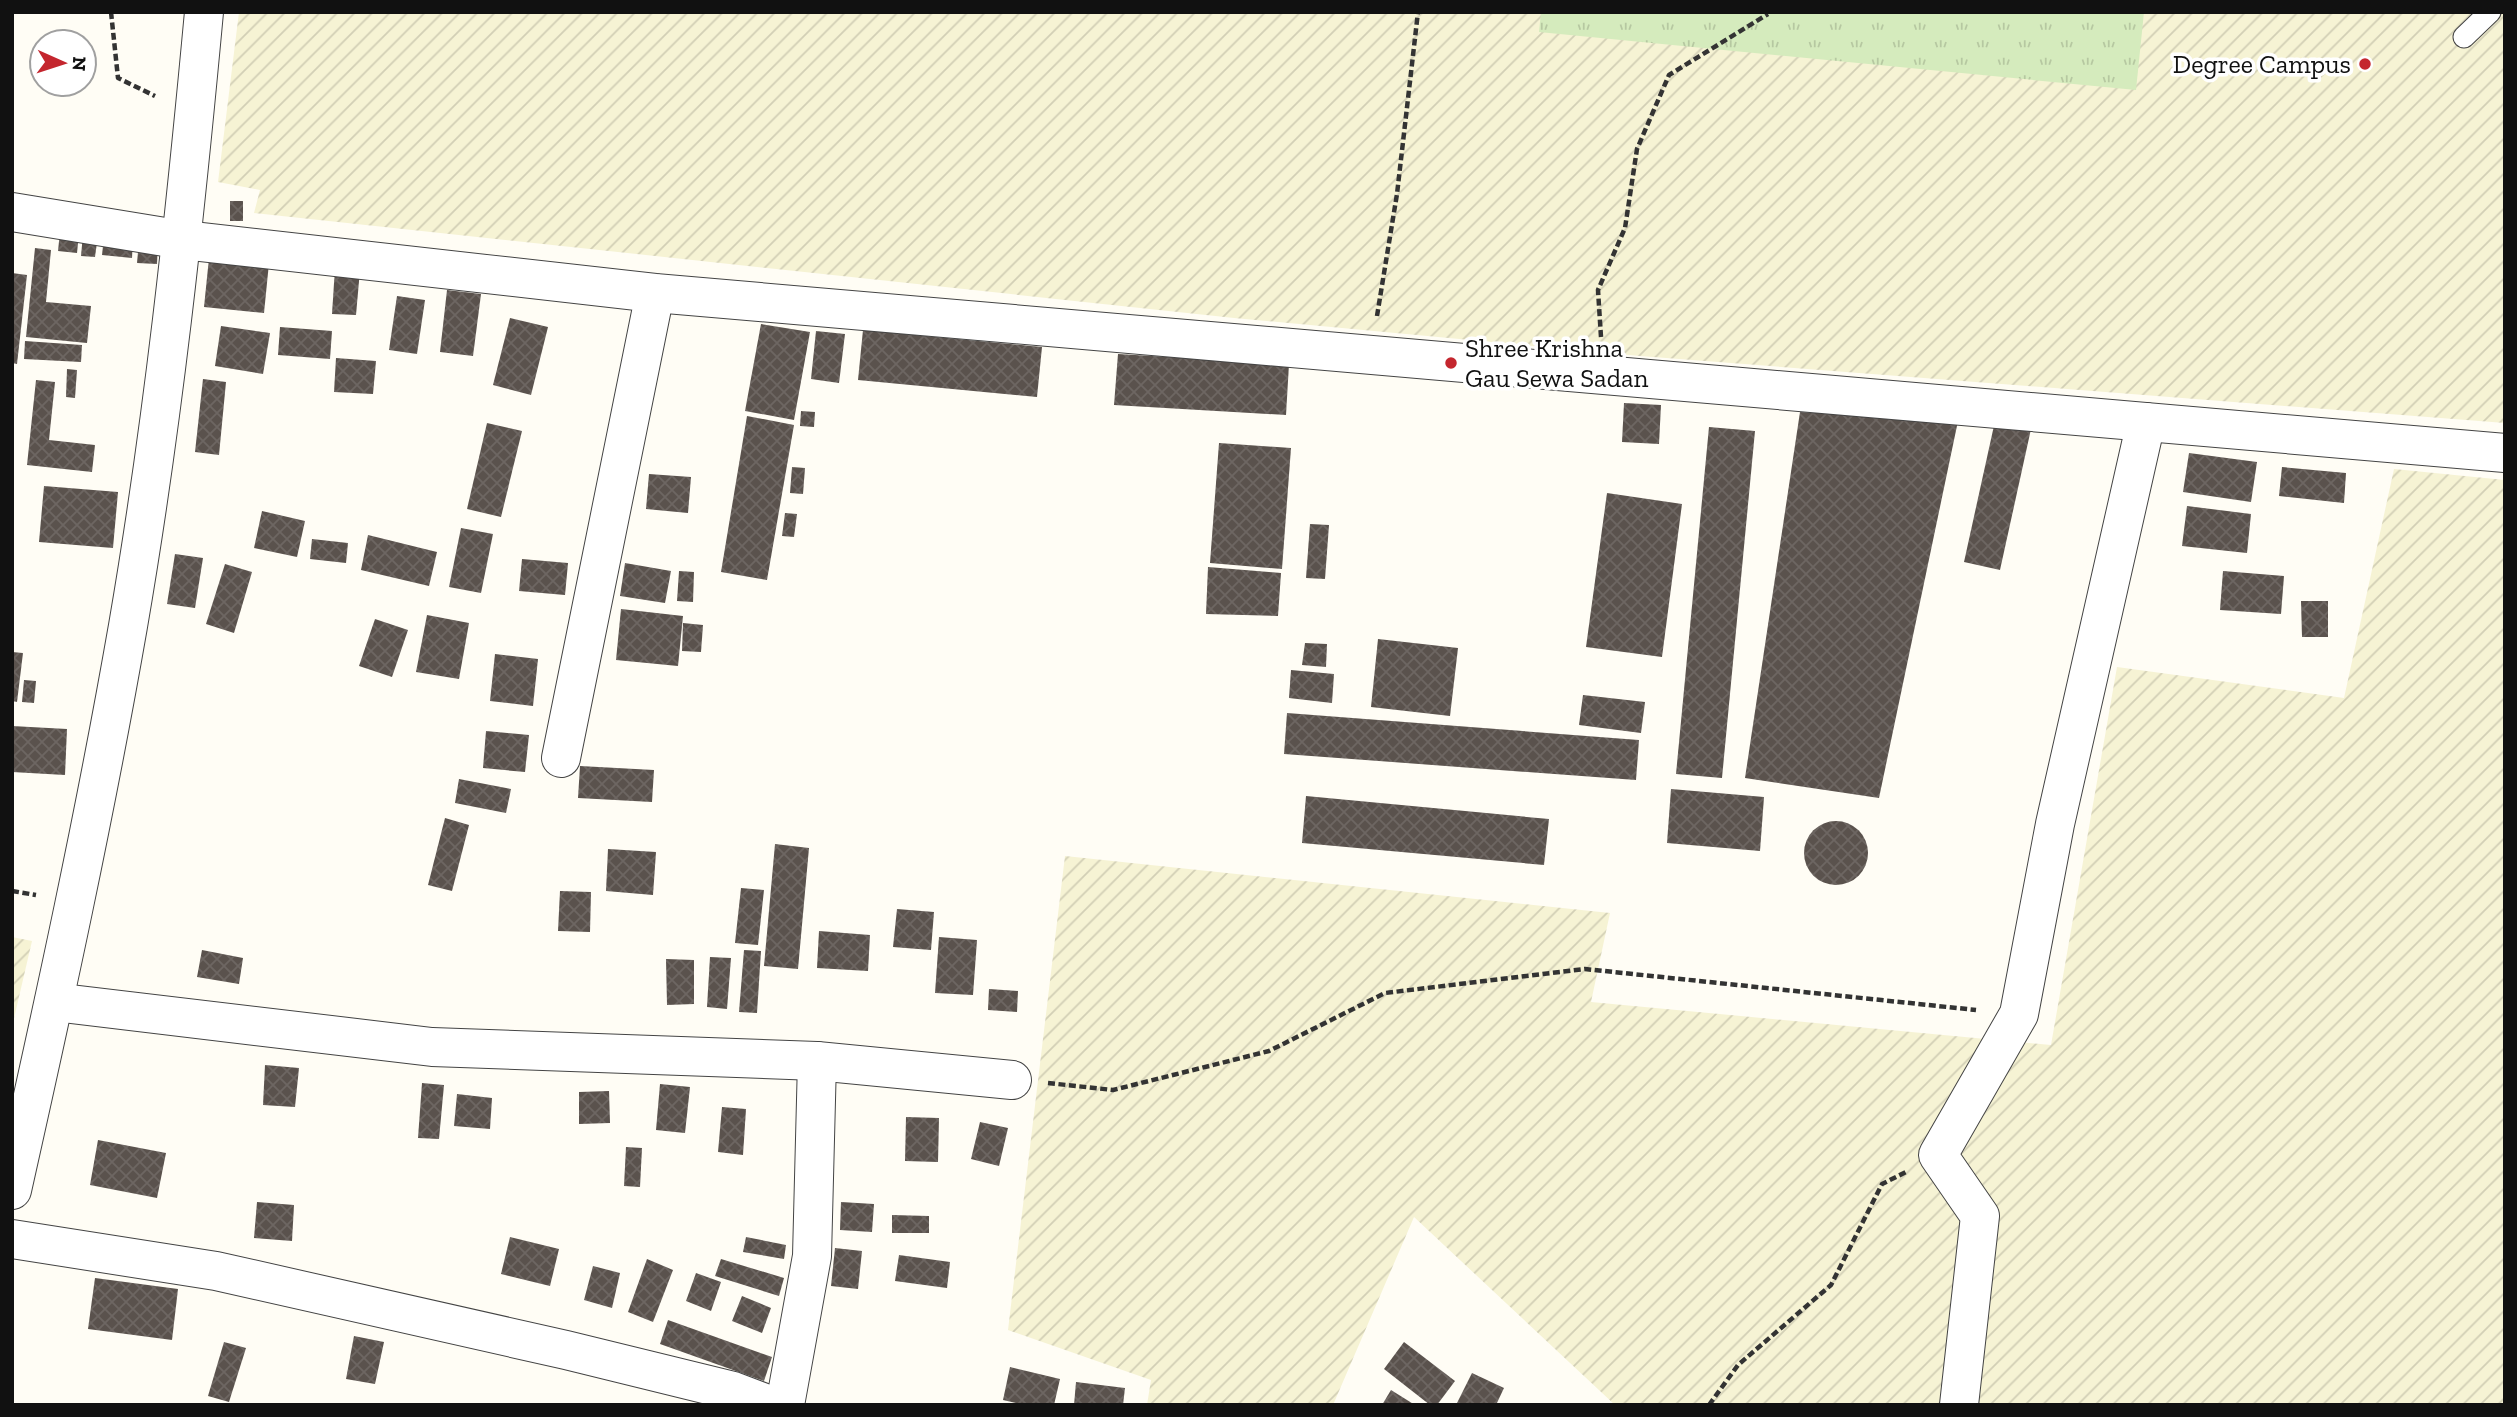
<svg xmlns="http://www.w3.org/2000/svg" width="2517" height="1417" font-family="'Zilla Slab',serif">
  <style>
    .farmland { fill: url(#farmland-furrows) }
    .grass { fill: url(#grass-tufts) }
    .building { fill: url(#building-cross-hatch) }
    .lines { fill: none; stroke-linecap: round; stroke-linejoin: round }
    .service-casing { stroke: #444; stroke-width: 23 }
    .minor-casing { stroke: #444; stroke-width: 40 }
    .path { stroke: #333; stroke-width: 4.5; stroke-dasharray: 7 3.5; stroke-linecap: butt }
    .service { stroke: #fff; stroke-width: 21 }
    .minor { stroke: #fff; stroke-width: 38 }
    .poi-dot { fill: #c4262e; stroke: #fff; stroke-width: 2.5 }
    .labels { text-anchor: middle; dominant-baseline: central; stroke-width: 7; stroke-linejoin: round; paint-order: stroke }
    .poi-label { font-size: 26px; fill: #111; stroke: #fff; text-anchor: end }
  </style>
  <defs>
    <pattern id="farmland-furrows" width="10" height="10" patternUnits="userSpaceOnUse" patternTransform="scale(1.75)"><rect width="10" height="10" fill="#f6f3d4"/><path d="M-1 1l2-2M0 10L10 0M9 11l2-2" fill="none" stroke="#d2cfb5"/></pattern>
    <pattern id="grass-tufts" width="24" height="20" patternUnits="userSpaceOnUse" patternTransform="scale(1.75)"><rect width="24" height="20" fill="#d5ebbd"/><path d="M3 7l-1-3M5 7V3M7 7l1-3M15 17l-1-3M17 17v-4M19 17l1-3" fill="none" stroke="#b6c8a1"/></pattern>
    <pattern id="building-cross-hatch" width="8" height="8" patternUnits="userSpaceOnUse" patternTransform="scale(1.75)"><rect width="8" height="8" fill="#5a524d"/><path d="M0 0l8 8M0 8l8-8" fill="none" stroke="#6d6662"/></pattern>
  </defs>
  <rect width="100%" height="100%" fill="#fffdf5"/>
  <g class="farmland">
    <polygon points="239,12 2505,12 2505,423 1640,356 1234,318 254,213 260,190 218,182"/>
    <polygon points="2394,469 2505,480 2505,1405 1615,1405 1414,1217 1333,1405 1147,1405 1151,1380 1008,1330 1065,856 1610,913 1591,1002 2051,1045 2117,667 2344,698"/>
    <polygon points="12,937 32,941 12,1027"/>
  </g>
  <polygon class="grass" points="1541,12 2144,12 2136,90 1539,32"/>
  <g class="building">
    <rect x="230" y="201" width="13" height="20"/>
    <polygon points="60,232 79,234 77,253 58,251"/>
    <polygon points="83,234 98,235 95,257 81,256"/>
    <polygon points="104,237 133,239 132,258 102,255"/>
    <polygon points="139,241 158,242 157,264 137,263"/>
    <polygon points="35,248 51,250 46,302 91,306 87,343 26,337"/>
    <polygon points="209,258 269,263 264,313 204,307"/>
    <polygon points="335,268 360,270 356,315 332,314"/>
    <polygon points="12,273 27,275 17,364 12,363"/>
    <polygon points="447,290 481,294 473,356 440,352"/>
    <polygon points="397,296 425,300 417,354 389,350"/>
    <polygon points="510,318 548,327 531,395 493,385"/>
    <polygon points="761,324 810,332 794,420 745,411"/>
    <polygon points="221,326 270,333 263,374 215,366"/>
    <polygon points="280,327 332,331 330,359 278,355"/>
    <polygon points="863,330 1042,347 1037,397 858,380"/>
    <polygon points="816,331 845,334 839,383 811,379"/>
    <polygon points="25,341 82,345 81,362 24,359"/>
    <polygon points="1118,354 1289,364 1286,415 1114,405"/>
    <polygon points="336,358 376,361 373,394 334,392"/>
    <polygon points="67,369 77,370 75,398 66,397"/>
    <polygon points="203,379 226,382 219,455 195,452"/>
    <polygon points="36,380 55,382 49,440 95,445 92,472 27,465"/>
    <polygon points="1624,403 1661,405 1659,444 1622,442"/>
    <polygon points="801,411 815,412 814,427 800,426"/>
    <polygon points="1800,412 1958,421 1879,798 1745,778"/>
    <polygon points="747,416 794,425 767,580 721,572"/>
    <polygon points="1995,421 2031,429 2000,570 1964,562"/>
    <polygon points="487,423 522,431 501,517 467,509"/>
    <polygon points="1709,427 1755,431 1722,778 1676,774"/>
    <polygon points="1219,443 1291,448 1282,569 1210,563"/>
    <polygon points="2189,453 2257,462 2251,502 2183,492"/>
    <polygon points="792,467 805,468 803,494 790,493"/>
    <polygon points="2282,467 2346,473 2344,503 2279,496"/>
    <polygon points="649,474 691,477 688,513 646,509"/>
    <polygon points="44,486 118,492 113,548 39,542"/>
    <polygon points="1607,493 1682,504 1662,657 1586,647"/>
    <polygon points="2187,506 2251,514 2247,553 2182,546"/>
    <polygon points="262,511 305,521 297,557 254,548"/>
    <polygon points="785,513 797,514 794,537 782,536"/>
    <polygon points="1310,524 1329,525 1325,579 1306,578"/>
    <polygon points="461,528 493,534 481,593 449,587"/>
    <polygon points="368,535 437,552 429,586 361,570"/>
    <polygon points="312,539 348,543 346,563 310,559"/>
    <polygon points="175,554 203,558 195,608 167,604"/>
    <polygon points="522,559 568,563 565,595 519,591"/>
    <polygon points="625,563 671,571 665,603 620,596"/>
    <polygon points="225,564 252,572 234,633 206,624"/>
    <polygon points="1208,567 1281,573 1278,616 1206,614"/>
    <polygon points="679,571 694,572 693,602 677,601"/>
    <polygon points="2223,571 2284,576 2281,614 2220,610"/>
    <polygon points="2301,601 2328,601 2328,637 2302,637"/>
    <polygon points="621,609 683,616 678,666 616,660"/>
    <polygon points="427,615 469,623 459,679 416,672"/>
    <polygon points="375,619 408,630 392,677 359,666"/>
    <polygon points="683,623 703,625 701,652 682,651"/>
    <polygon points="1378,639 1458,648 1450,716 1371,707"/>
    <polygon points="1305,643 1327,644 1326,667 1302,665"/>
    <polygon points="12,652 23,653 17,702 12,701"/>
    <polygon points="495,654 538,659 533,706 490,701"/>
    <polygon points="1291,670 1334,674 1332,703 1289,698"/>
    <polygon points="24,680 36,681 34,703 22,702"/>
    <polygon points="1583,695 1645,702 1641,733 1579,725"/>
    <polygon points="1287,713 1639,740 1636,780 1284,754"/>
    <polygon points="12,726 67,729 65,775 12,772"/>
    <polygon points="486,731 529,735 525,772 483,768"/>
    <polygon points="580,766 654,770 652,802 578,798"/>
    <polygon points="459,779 511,789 506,813 455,803"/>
    <polygon points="1671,789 1764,797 1760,851 1667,843"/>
    <polygon points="1306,796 1549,819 1544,865 1302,843"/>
    <polygon points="445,818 469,825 452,891 428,885"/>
    <circle cx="1836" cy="853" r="32"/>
    <polygon points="775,844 809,848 798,969 764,966"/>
    <polygon points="608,849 656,852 653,895 606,891"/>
    <polygon points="741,888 764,890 758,945 735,943"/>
    <polygon points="560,891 591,892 590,932 558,931"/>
    <polygon points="897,909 934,912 931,950 893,947"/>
    <polygon points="819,931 870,935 868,971 817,968"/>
    <polygon points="939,937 977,940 973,995 935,993"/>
    <polygon points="202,950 243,958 239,984 197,977"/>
    <polygon points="744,950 761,951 757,1013 739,1012"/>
    <polygon points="710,957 731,958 727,1009 707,1007"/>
    <polygon points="666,959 694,960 694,1004 667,1005"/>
    <polygon points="989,989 1018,991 1017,1012 988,1010"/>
    <polygon points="265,1065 299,1068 295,1107 263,1105"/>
    <polygon points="422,1083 444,1085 439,1139 418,1138"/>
    <polygon points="660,1084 690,1087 685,1133 656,1130"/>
    <polygon points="609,1091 610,1123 579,1124 579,1092"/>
    <polygon points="457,1094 492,1098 490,1129 454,1126"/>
    <polygon points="722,1107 746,1109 743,1155 718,1152"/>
    <polygon points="906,1117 939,1118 938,1162 905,1161"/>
    <polygon points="980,1122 1008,1128 999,1166 971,1159"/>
    <polygon points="98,1140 166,1153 157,1198 90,1185"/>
    <polygon points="626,1147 642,1148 640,1187 624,1186"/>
    <polygon points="257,1202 294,1205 292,1241 254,1238"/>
    <polygon points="841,1202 874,1204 872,1232 840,1230"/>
    <polygon points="892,1215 929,1216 929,1233 892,1233"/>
    <polygon points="510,1237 559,1249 550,1286 501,1274"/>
    <polygon points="746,1237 786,1245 784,1259 743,1252"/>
    <polygon points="835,1248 862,1251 858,1289 831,1286"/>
    <polygon points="899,1255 950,1262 947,1288 895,1281"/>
    <polygon points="647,1259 673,1270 653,1322 628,1312"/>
    <polygon points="721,1259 784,1278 779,1296 715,1276"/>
    <polygon points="593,1266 620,1273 612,1308 584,1300"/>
    <polygon points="696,1273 721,1282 711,1311 686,1301"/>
    <polygon points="95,1278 178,1289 172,1340 88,1329"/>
    <polygon points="742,1296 771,1308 762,1333 732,1321"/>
    <polygon points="668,1320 772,1357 764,1381 660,1344"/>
    <polygon points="354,1336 384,1342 375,1384 346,1379"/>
    <polygon points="224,1342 246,1348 229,1402 208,1396"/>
    <polygon points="1404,1342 1455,1381 1437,1405 1430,1405 1384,1369"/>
    <polygon points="1010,1367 1060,1379 1054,1405 1024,1405 1003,1400"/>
    <polygon points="1472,1373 1504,1388 1496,1405 1456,1405"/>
    <polygon points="1076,1382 1125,1388 1123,1405 1074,1405"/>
    <polygon points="1391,1390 1415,1405 1382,1405"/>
  </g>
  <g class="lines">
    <g class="service-casing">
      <polyline id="service" points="2464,37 2490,12"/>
    </g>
    <g class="minor-casing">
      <g id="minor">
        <polyline points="12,212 183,240 655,293 2505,453"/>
        <polyline points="561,758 655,293"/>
        <polyline points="54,1002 432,1047 817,1061 1012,1080"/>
        <path d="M 12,1190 C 54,1003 95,815 128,626 C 163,423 185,217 204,12"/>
        <polyline points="12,1239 216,1271 566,1350 733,1391 770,1405"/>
        <polyline points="785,1405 812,1256 817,1061"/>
        <polyline points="1959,1405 1980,1216 1938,1155 2019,1014 2055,824 2146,422"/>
      </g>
    </g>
    <g class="path">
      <polyline points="111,12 118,78 155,96"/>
      <polyline points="1377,316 1397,194 1418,12"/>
      <polyline points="1601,337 1598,290 1625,228 1637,149 1669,75 1768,14"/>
      <polyline points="12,891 36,895"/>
      <polyline points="1048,1083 1113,1090 1269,1051 1385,993 1585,969 1976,1010"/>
      <polyline points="1709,1405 1738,1365 1831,1285 1882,1184 1906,1172"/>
    </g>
    <use href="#service" class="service"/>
    <use href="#minor" class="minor"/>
  </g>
  <g class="poi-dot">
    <circle cx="2365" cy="64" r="7"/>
    <circle cx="1451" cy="363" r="7"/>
  </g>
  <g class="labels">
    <g class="poi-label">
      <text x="2351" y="64">Degree Campus</text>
      <text x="1465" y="348" text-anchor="start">Shree Krishna<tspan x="1465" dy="30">Gau Sewa Sadan</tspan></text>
    </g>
  </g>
  <rect width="2517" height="1417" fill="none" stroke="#111111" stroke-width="28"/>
  <g transform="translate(63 63) rotate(93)"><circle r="33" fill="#ffffff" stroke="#a0a0a0" stroke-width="2"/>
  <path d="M0-5L12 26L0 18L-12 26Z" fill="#c4262e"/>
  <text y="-10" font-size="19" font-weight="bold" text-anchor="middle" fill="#111111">N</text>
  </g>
</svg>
